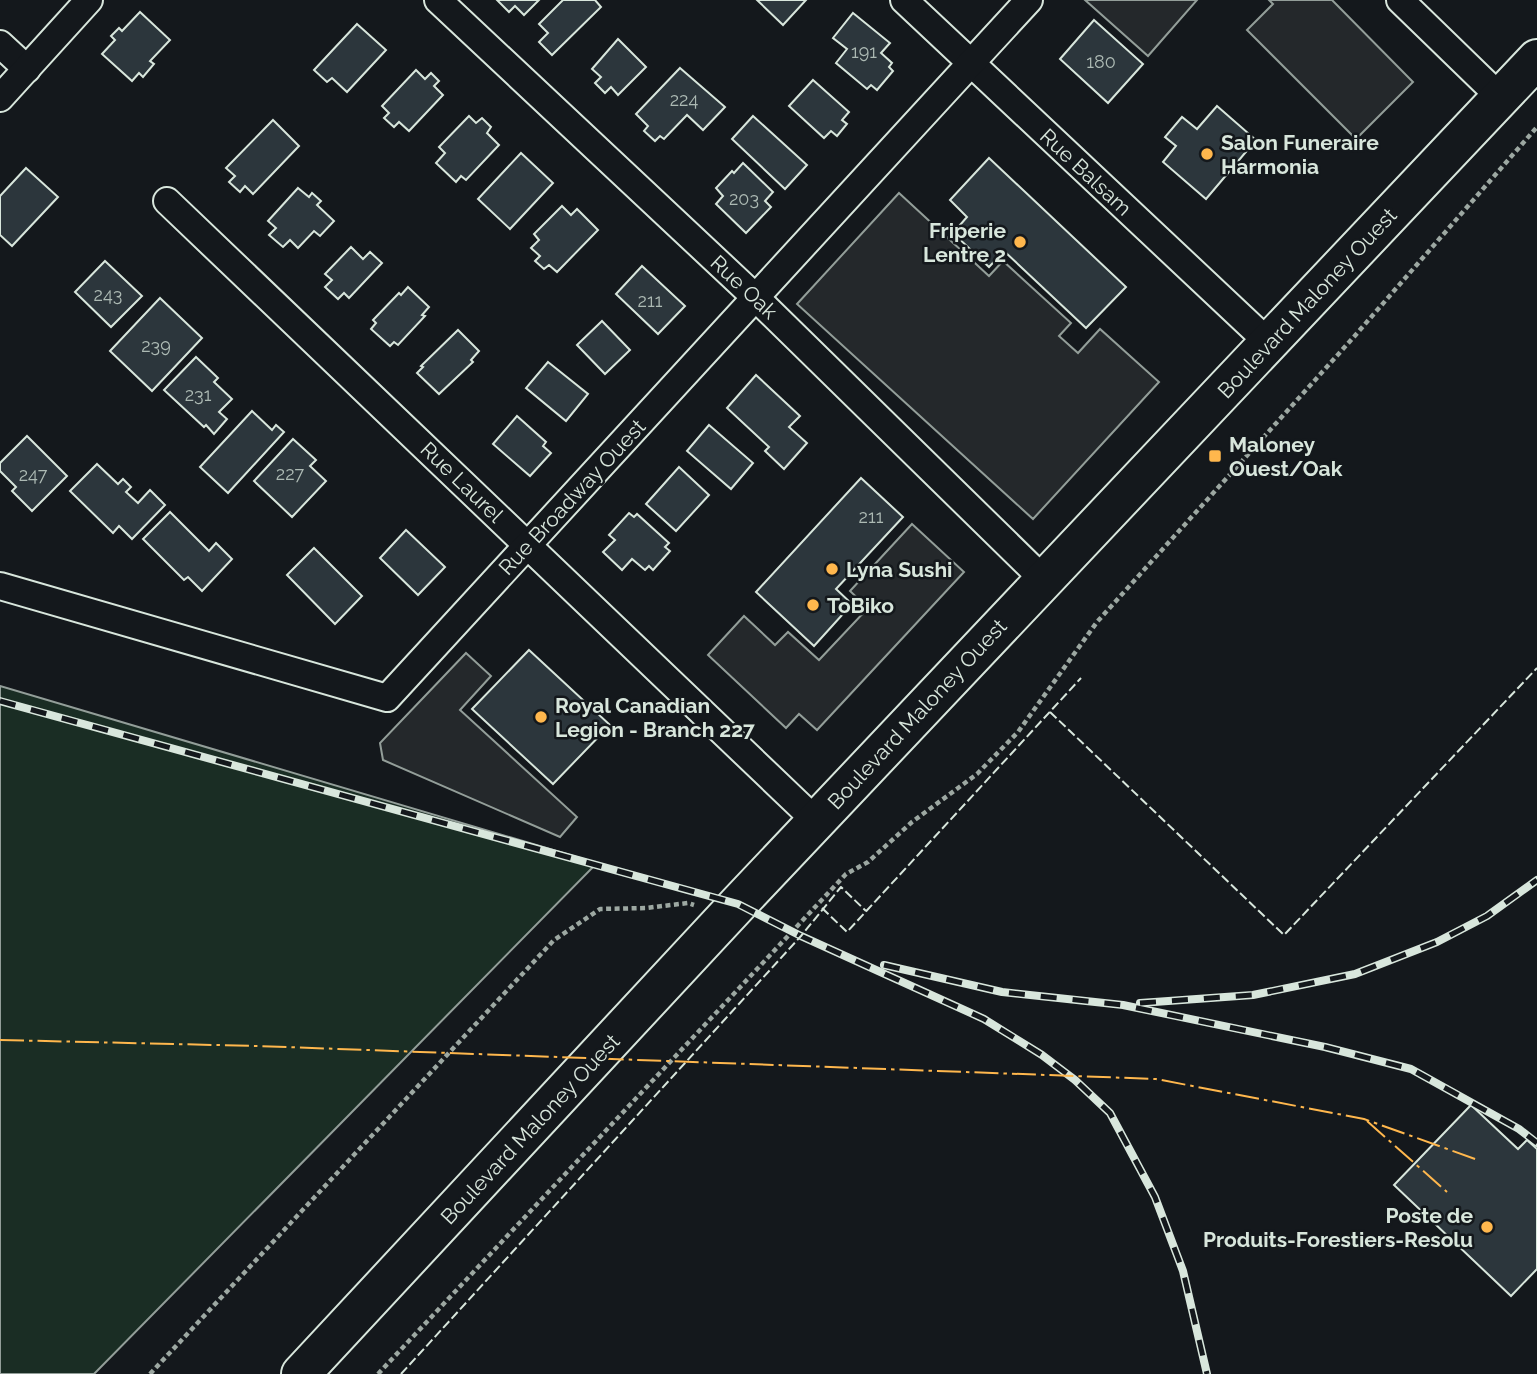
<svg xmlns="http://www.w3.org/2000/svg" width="1537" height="1374" font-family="Raleway,sans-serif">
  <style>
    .green { fill: #1a2d24; stroke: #939e99; stroke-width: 2 }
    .parking { fill: #24282b; stroke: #939e99; stroke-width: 2 }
    .building { fill: #2c363c; stroke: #d8e6dc; stroke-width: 2 }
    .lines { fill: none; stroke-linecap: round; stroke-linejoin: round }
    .street-casing { stroke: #d8e6dc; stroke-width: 30 }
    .primary-casing { stroke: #d8e6dc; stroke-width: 42 }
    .path { stroke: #9da8a2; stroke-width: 4.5; stroke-dasharray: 5 3.5; stroke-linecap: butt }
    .street { stroke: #14181c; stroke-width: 26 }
    .primary { stroke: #14181c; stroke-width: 38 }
    .rail-casing { stroke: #d8e6dc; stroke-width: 8 }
    .rail { stroke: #14181c; stroke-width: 5; stroke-dasharray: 16; stroke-linecap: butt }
    .fence { stroke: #d8e6dc; stroke-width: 2; stroke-dasharray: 9 3.5; stroke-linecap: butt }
    .power { stroke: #ffb74d; stroke-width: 2; stroke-dasharray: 24 5 3.5 5; stroke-linecap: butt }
    .poi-dot { fill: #ffb74d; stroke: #14181c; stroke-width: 2.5 }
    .labels { text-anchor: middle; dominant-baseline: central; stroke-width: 5; stroke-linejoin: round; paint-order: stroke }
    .number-label { font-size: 18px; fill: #adbab4 }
    .poi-label { font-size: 21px; font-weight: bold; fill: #d8e6dc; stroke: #14181c; text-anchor: start }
    .street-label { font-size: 21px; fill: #d8e6dc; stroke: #14181c }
  </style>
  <rect width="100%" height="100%" fill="#14181c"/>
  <polygon class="green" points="0,686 597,863 94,1374 0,1374"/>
  <g class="parking">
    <polygon points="1085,0 1197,0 1148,56"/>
    <polygon points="1269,0 1332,0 1413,82 1356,139 1247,30 1273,4"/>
    <polygon points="899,193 989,276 1003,261 1071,323 1059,336 1078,353 1100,329 1159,382 1033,519 797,304"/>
    <polygon points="912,524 964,572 817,730 799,714 786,728 708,655 744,616 775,645 788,632 819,660 868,608 850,591"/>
    <polygon points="466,653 491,676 460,710 577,817 560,837 383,760 380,743"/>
  </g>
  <g class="building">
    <polygon points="497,0 539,0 524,15 515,6 509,12"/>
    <polygon points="563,0 595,0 601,7 552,55 539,42 548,33 539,24"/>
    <polygon points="757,0 806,0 783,25"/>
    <polygon points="140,12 170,40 150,61 154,64 143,77 139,73 132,81 102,54 115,40 111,36 119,28 122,31"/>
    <polygon points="853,13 890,43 881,53 892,63 889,67 893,71 877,90 871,85 867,89 836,63 847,49 833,38"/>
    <polygon points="1094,20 1143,64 1108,103 1060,59"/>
    <polygon points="357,24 386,50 347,92 332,78 327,82 314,70"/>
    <polygon points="618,39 646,67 618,95 611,87 605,93 595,83 601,77 592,69"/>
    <polygon points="680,68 725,107 703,130 687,115 664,139 660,136 655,141 644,131 648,126 636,114"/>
    <polygon points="416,70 425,79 431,73 439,81 434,86 443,95 409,131 399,122 394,127 384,118 389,113 382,106"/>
    <polygon points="813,80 849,112 842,120 847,124 837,136 831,131 824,138 789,106"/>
    <polygon points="1217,106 1256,140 1206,199 1163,162 1176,146 1165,137 1182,117 1197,129"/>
    <polygon points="469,116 476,123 482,118 491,127 487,133 499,145 466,180 461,176 456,182 436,163 445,153 439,147"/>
    <polygon points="753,116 807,165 785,189 732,139"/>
    <polygon points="273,120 299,146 253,194 245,186 240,192 229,182 235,176 226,168"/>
    <polygon points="521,153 553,183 510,229 478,199"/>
    <polygon points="989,158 1126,287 1086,328 1004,251 989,267 953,233 967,217 950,200"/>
    <polygon points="743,163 773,192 765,201 771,207 746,233 716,204 723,196 716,188 732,171 734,173"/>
    <polygon points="26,168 58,197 12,246 0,235 0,196"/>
    <polygon points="298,188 309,197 312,193 321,201 317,205 334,221 320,236 314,231 298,248 290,240 283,247 269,235 276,228 268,221"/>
    <polygon points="562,206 571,215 577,209 598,230 557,272 549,265 544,269 535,261 540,256 531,248 539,240 534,234"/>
    <polygon points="351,247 363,259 370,252 382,263 349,298 344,293 338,299 325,287 332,280 325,274"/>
    <polygon points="105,261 142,296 111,327 75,292"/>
    <polygon points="642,266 685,306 658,334 616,294"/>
    <polygon points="408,287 429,307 422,315 425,316 398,345 394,342 390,346 371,329 376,323 373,320 399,293 401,295"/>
    <polygon points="160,298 202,338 152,391 110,351"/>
    <polygon points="602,321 630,350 605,374 577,345"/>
    <polygon points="458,330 479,351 471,360 473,362 439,394 417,373 423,367 421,366"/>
    <polygon points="196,357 218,378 214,382 232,399 219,412 227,419 214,434 206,425 204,427 164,390"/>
    <polygon points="548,362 588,394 566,421 526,388"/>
    <polygon points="756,375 800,416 789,427 807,443 784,469 765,451 769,447 727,408"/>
    <polygon points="252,411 272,430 276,425 284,432 228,493 200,467"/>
    <polygon points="517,416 546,442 543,446 551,453 530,476 493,444"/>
    <polygon points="709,425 753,463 731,489 687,451"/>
    <polygon points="27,436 67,476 32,511 12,491 16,487 0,471 0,463"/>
    <polygon points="293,439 316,460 310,466 326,481 292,517 254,481"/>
    <polygon points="97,464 118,484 123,479 131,487 126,492 138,503 150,490 165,505 132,539 119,526 113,533 70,491"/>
    <polygon points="679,467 709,495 676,531 646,504"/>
    <polygon points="861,478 903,517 836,589 852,604 814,646 756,592"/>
    <polygon points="170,512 209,551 216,543 232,559 202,591 188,577 184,580 143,539"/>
    <polygon points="629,513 634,517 637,514 669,543 665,547 670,551 653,570 649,566 645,570 632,559 622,570 603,552 615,540 609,535"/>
    <polygon points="406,530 445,567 418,595 380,558"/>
    <polygon points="314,548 362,596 335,624 287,575"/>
    <polygon points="529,650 610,725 553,784 472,709"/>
    <polygon points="1471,1105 1518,1149 1527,1140 1537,1149 1537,1269 1511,1296 1394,1185"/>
  </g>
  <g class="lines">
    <g class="street-casing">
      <g id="street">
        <polyline points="438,0 755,297 1044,580"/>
        <polyline points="904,0 1269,343"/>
        <polyline points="1400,0 1501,98"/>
        <polyline points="0,44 27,69"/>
        <polyline points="0,98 89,0"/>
        <polyline points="167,201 816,821"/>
        <polyline points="0,586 387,698 1029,0"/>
      </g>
    </g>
    <g class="primary-casing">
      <polyline id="primary" points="301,1374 738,904 1537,59"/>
    </g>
    <g class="path">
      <polyline points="150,1374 554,940 600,909 646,908 688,903 694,905"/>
      <polyline points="378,1374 846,874 868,862 912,822 977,774 1018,732 1097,622 1352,339 1537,127"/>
    </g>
    <use href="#street" class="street"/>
    <use href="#primary" class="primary"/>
    <g class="rail-casing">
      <g id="rail">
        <polyline points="0,701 738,904 801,936 984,1019 1042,1055 1075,1080 1110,1113 1155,1197 1183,1271 1207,1374"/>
        <polyline points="884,965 1002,992 1123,1005 1325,1047 1411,1069 1519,1129 1537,1143"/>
        <polyline points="1140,1003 1253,995 1355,974 1437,942 1487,916 1537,880"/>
      </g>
    </g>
    <use href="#rail" class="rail"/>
    <g class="fence">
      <polyline points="1050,712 1284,935 1537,668"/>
      <polyline points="822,908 847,932 1081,678"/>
      <polyline points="401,1374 801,936 841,887 866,911"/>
    </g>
    <g class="power">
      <polyline points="0,1040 259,1046 1156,1079 1364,1119 1478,1160"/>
      <polyline points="1367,1121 1447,1192"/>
    </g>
  </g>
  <g class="poi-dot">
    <circle cx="1207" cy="154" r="7"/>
    <circle cx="1020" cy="242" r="7"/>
    <rect x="1208" y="449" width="14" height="14" rx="3.5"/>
    <circle cx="832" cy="569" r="7"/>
    <circle cx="813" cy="605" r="7"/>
    <circle cx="541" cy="717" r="7"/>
    <circle cx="1487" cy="1227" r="7"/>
  </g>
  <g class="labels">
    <g class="number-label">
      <text x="864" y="51">191</text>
      <text x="1101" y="61">180</text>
      <text x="684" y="99">224</text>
      <text x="744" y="198">203</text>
      <text x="108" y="294">243</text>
      <text x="650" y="300">211</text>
      <text x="156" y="345">239</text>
      <text x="198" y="394">231</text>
      <text x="290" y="473">227</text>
      <text x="33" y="474">247</text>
      <text x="871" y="516">211</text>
    </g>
    <g class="poi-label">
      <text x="1221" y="142">Salon Funeraire<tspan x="1221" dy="24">Harmonia</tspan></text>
      <text x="1006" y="230" text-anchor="end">Friperie<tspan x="1006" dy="24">Lentre 2</tspan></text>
      <text x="1229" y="444">Maloney<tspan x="1229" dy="24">Ouest/Oak</tspan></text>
      <text x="846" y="569">Lyna Sushi</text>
      <text x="827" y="605">ToBiko</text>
      <text x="555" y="705">Royal Canadian<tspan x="555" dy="24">Legion - Branch 227</tspan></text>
      <text x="1473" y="1215" text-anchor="end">Poste de<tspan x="1473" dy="24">Produits-Forestiers-Resolu</tspan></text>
    </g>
    <g class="street-label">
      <text transform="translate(1086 172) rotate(43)">Rue Balsam</text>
      <text transform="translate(744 287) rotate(43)">Rue Oak</text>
      <text transform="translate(1307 303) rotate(-47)">Boulevard Maloney Ouest</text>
      <text transform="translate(462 482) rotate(44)">Rue Laurel</text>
      <text transform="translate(572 497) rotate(-47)">Rue Broadway Ouest</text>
      <text transform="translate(917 714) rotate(-47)">Boulevard Maloney Ouest</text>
      <text transform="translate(530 1129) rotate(-47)">Boulevard Maloney Ouest</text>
    </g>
  </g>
</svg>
